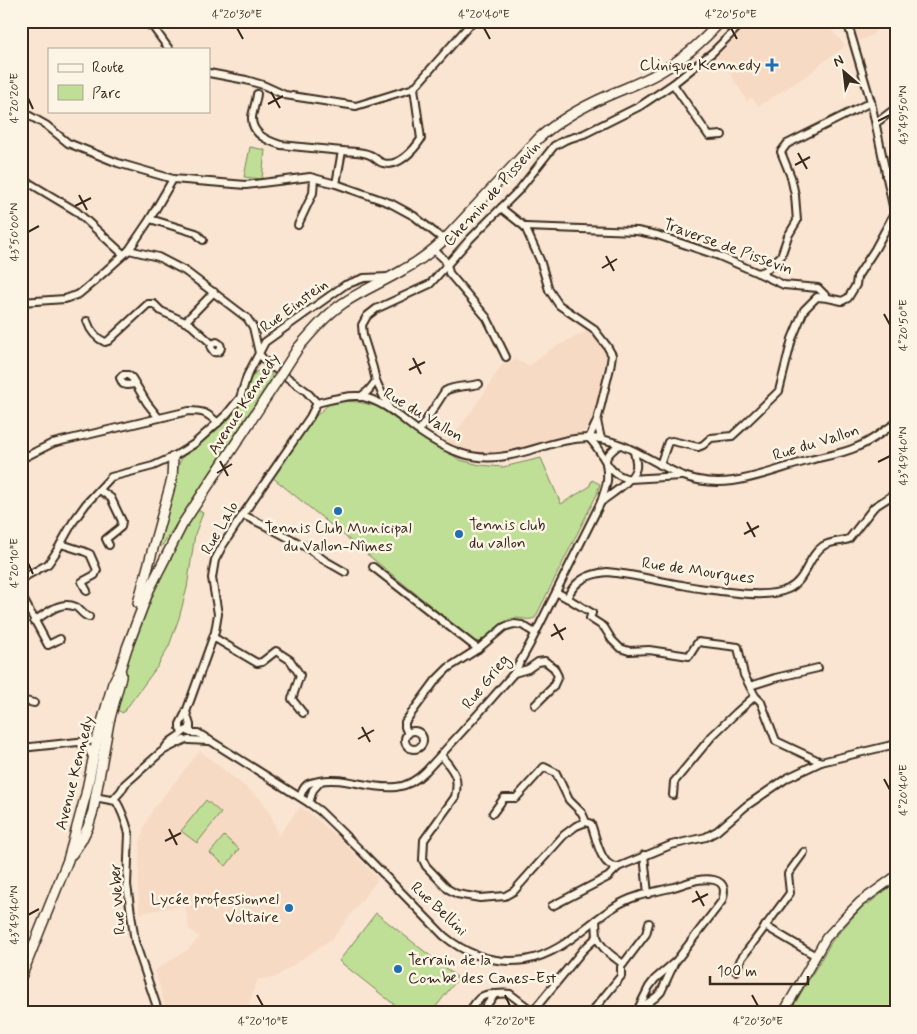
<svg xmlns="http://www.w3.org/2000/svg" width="917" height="1034" font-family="Mynerve,sans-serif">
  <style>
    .built { fill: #f7dac4 }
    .green { fill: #bfde96; stroke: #7d845a }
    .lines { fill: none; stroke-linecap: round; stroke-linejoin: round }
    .minor-casing { stroke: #3b2a1e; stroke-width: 10 }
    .tertiary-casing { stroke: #3b2a1e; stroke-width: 11 }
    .secondary-casing { stroke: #3b2a1e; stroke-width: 12 }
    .minor { stroke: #fcf5e5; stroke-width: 6 }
    .tertiary { stroke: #fcf5e5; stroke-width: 8 }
    .secondary { stroke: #fcf5e5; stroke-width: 9 }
    .secondary-bridge-casing { stroke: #3b2a1e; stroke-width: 12; stroke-linecap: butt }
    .secondary-bridge { stroke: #fcf5e5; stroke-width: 9 }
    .ticks { fill: none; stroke: #3b2a1e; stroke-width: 2 }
    .poi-dot { fill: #1f6fb2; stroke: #fcf5e5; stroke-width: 2 }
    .labels { text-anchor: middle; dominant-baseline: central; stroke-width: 5; stroke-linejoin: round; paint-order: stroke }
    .poi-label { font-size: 16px; fill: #3b2a1e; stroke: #fcf5e5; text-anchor: end }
    .street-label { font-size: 16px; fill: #3b2a1e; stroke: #fcf5e5 }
    .neatline { fill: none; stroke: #3b2a1e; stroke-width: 2 }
    .ticks-label { font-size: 12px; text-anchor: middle; fill: #3b2a1e }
  </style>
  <rect width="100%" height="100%" fill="#f9e5d2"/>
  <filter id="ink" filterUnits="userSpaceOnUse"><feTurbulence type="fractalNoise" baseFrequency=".02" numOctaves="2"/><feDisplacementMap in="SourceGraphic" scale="10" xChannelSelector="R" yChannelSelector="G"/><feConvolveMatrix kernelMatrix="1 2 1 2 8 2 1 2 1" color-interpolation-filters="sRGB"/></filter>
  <g filter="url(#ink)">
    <g class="built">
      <polygon points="750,21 823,21 846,46 823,62 809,74 759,106 751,97 747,101 726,67 717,56"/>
      <polygon points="851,21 881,21 873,35 858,41"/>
      <polygon points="589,330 600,342 606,350 607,356 592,421 589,427 581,434 564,436 509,453 493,455 475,453 462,450 445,442 461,426 487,389 492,380 503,364 515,360 528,365 531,365 551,349"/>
      <polygon points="200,751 262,800 273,820 278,836 301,806 342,841 378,879 333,938 274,978 258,979 245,1013 167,1013 155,970 189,949 199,937 189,929 185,905 140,913 138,892 140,843 144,827 153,809"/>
    </g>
    <g class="green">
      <polygon points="250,147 265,150 262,179 244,177"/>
      <polygon points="263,369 272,373 271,380 161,547 157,545 179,464 183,456 196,448 230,418 244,397 249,381 256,372"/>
      <path d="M 342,401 L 358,402 L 376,406 L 460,460 L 480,465 L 503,467 L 541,458 L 561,504 L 589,487 L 592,480 L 600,484 L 597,494 L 535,618 C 528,621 523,618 515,618 C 502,619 491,634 482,642 L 474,641 L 272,477 L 316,416 L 329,404 Z"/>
      <polygon points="198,510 203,513 195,534 187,588 179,618 169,646 157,667 123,713 115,709 131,647 153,590 172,551"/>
      <polygon points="206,800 221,813 197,843 181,831"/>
      <polygon points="224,836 239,849 226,866 210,853"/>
      <polygon points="896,882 896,1013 789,1013 832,941 861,908 865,904 867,905"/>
      <polygon points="376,913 457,977 456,981 431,1013 405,1013 339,961"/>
    </g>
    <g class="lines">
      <g class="minor-casing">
        <g id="minor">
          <polyline points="139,21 153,27 169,49"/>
          <polyline points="847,21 871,102 895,216"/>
          <polyline points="209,73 246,80 263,85 285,95 356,106 414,88 473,21"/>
          <polyline points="673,84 709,136 722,135"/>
          <path d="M 257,94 C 256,102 253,110 252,117 C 251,134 268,141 281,145 L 342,151"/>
          <polyline points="21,111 46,125 68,143 118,163 173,179 246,185 310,177 336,184 390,203 414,216 444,240"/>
          <polyline points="876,123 896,108"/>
          <polyline points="886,176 896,169"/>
          <polyline points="21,178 76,211 123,254"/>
          <path d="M 336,184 L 342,151 C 351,152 361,151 370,155 C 375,157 378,162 383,163 C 398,168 414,150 421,139 L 414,88"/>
          <polyline points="501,208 525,227 540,260 549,290 559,305 593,328 607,346 612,355 610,368 597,421 589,438"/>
          <polyline points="150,219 196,233 203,240"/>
          <polyline points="298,225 313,193 314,178"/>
          <polyline points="525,227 637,231 657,235 719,256 758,273 784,285 818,288 828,298"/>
          <polyline points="129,250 158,257 185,271 226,302 247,318 253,327 259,353"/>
          <path d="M 433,250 C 443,257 447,260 449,273 L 487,318 L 506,357"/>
          <polyline points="758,273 765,271 781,256 788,236 797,221 795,195 791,177 781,152 787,144 871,102"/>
          <polyline points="21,302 65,299 79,294 91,284 129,250 150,219 173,179"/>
          <path d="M 87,321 C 90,330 96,338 105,342 L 108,341 L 148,304 L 154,304 L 161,311 L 185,322 L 214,292"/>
          <path d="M 185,322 L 191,325 L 212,344 L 211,348 L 214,352 C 221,354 224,345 217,342 L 212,344"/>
          <polyline points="259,354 267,363 306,391 317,403"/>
          <polyline points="135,384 127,385 123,384 120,378 123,375 128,375 132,378 147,403 158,417"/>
          <polyline points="360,397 368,391 376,381"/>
          <path d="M 317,403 C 329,400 346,395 358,396 C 381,399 400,417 417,430 C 430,439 445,448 460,453 C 509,469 543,438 590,438 C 621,438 653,463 681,475 C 726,493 766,472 810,460 C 825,456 842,454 857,447 C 871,442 883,431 896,423"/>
          <polyline points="389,408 376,381 373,368 363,336 362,325 367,316 376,309 430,284 470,239 519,190 554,146 565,140 584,134 640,106 673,84 713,52 744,21"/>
          <polyline points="597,421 601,439"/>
          <path d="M 419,431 L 445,391 C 455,385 467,387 479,384"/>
          <path d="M 589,438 C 606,454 604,474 630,479 L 681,476"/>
          <path d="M 21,459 L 53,443 L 189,411 C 204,411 207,413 218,423"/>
          <polyline points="660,465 668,442 672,441 698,447 703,445 711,438 732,436 745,424 779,391 792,339 804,310 817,297 828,298 842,301 848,298 856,285 857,277 875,249 894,214"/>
          <polyline points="100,490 111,498 122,521 121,527 106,539 109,545"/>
          <path d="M 601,502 C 611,494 633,481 636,468 C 637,463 635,457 634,452"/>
          <polyline points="243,515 272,529 306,547 324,560 345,572"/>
          <polyline points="61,544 83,551 90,554 97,570 95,575 82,582 87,591"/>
          <polyline points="373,567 478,649"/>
          <polyline points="21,579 48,564 55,554 73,522 86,504 111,477 153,466 173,457 194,444 226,415 240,398 247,376 265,342 345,285 364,278 389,277"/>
          <path d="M 556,592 L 567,598 C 575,580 588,574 607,572 C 632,574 657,581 682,585 C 695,588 707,589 720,591 C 740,593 768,598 788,589 C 807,580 807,557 823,546 C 831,541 841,542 849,539 L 874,507 L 896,493"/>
          <polyline points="21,595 48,645 60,639"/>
          <polyline points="567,598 592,613 590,618 604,627 612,640 620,648 629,651 649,650 689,656 698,642 738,647 744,675 755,696 761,702 776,741 821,762"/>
          <path d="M 34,621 C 47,613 60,600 76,607 C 81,610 82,615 89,617"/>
          <polyline points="213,637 257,663 262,662 276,651 290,660 300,675 292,699 303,713"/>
          <polyline points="514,673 528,669 538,662 545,661 554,668 558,676 553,687 535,705"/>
          <polyline points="750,686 775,678 818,668"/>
          <polyline points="21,700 34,703"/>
          <polyline points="186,712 190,725 190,731"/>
          <circle cx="414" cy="740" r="9"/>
          <polyline points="182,732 180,728 180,724 186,712 215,632 218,614 212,578 215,560 223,545 244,513 310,417 317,403"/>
          <polyline points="408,734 405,727 405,722 436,680 448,668 478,649 504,627 514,624 522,625 535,633"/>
          <polyline points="189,740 208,741"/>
          <polyline points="80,743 88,748 93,759"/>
          <polyline points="21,748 97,740"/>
          <path d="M 164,750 C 168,742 173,740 180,735 C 182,733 184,731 187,730 L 191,733 L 198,733 L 309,803 L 320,811 L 360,850 L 444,936 C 467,955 495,964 525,960 C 562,954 586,924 616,906 C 633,895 655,892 674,887 C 687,883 701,877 714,880 C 726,883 725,892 722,901 L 676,961 L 655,979 L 649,987 L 637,1011"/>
          <path d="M 441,755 C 453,771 460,775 455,797 L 424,840 L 423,860 L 426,866 L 448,889 L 457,894 L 480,898 L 505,896 L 514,891 L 564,835 L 576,826 L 586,822"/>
          <polyline points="673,795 674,782 712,736 736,713 755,696"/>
          <path d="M 94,797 L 116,801 C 122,810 126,823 129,833 L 127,885 L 135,942 L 159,1013"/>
          <path d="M 300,797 C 302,792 303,787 308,784 C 311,782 316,782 319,781 C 345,776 370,790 396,787 C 407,786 418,779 426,771 L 479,713 L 514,673 L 530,644 L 601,502 C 603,495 606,488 607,481 C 609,461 598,461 619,445"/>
          <polyline points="113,800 121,791 125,784 160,753 164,750 184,740"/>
          <polyline points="309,803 313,790 321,781"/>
          <path d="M 493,813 L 504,798 L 516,798 L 544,767 L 556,773 L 569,800 L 582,813 L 586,822 L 591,824 C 596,836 600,868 618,867 L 671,845 L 706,837 L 717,831 L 746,806 L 787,778 L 821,762 L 896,744"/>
          <polyline points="644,855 648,894"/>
          <polyline points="552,906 608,877 618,867"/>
          <polyline points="765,926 816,956"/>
          <path d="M 597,937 C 602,950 613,956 623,964"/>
          <polyline points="736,971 741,959 790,893 788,874 804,852"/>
          <polyline points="638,1010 656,997 661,992 674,964"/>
          <polyline points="533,1011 583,950 597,937 596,920"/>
          <path d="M 471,1013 L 469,1012 C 477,1001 479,994 494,994 C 500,994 505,993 510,994 L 535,1013"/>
          <polyline points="481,1013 495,994"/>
          <polyline points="591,1013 621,976 621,967 646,934 649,923"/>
        </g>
      </g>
      <g class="tertiary-casing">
        <polyline id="tertiary" points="783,1013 826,938 849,913 860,902 896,876"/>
      </g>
      <g class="secondary-casing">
        <g id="secondary">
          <path d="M 298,348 C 311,333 325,316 342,304 C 361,291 383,282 403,270 C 418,262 431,252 444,240 L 539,138 C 560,119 582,107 607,96 C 625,88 643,82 660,72 C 683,59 703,41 721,21"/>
          <polyline points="138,603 172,479 173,457"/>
          <polyline points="72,854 81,841 88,827 93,811 109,722 121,677 121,673"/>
          <polyline points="21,977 68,860 86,794 97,740 113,683 120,670 127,648 149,590 182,525 277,381"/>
        </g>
      </g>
      <use href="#minor" class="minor"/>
      <use href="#tertiary" class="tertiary"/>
      <use href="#secondary" class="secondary"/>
      <g class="secondary-bridge-casing">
        <polyline id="secondary-bridge" points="277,381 298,348"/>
      </g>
      <use href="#secondary-bridge" class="secondary-bridge"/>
    </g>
  </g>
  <path class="ticks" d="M 237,28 L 243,39M 484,28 L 490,39M 731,28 L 737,39M 271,92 L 280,108M 28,98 L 33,109M 268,104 L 283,96M 878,121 L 890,115M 798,153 L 807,169M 795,165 L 810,157M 79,195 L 87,210M 75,206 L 91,198M 28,232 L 39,226M 606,256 L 614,271M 602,268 L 617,259M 884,314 L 890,325M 413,358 L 421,374M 409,370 L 425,362M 220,461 L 228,476M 878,462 L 890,456M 217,473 L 232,464M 747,522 L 755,537M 744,534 L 759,526M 28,563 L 33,574M 554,624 L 563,640M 551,636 L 566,628M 362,727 L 370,742M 358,739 L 374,730M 884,779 L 890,790M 169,829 L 177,845M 165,841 L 181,833M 696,891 L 704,906M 692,902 L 708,894M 28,915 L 39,909M 257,995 L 263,1006M 505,995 L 510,1006M 752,995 L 758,1006"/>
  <g class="poi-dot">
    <path d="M769.5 57.5h5v5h5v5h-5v5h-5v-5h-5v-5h5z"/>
    <circle cx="338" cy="511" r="5"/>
    <circle cx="459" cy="534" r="5"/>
    <circle cx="289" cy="908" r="5"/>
    <circle cx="398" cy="969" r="5"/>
  </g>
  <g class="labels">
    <g class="poi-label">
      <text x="761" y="65">Clinique Kennedy</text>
      <text x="469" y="525" text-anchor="start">Tennis club<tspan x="469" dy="18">du vallon</tspan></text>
      <text x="338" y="528" text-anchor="middle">Tennis Club Municipal<tspan x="338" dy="18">du Vallon-Nîmes</tspan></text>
      <text x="279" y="899">Lycée professionnel<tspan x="279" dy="18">Voltaire</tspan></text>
      <text x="408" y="960" text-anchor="start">Terrain de la<tspan x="408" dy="18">Combe des Canes-Est</tspan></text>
    </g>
    <g class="street-label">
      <text transform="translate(492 194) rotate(-48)">Chemin de Pissevin</text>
      <text transform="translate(728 247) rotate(20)">Traverse de Pissevin</text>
      <text transform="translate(294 306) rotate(-36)">Rue Einstein</text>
      <text transform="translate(244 404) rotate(-57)">Avenue Kennedy</text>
      <text transform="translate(423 415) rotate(31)">Rue du Vallon</text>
      <text transform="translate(816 443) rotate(-17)">Rue du Vallon</text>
      <text transform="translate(220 528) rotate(-60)">Rue Lalo</text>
      <text transform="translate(698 571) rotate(8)">Rue de Mourgues</text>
      <text transform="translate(486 682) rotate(-51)">Rue Grieg</text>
      <text transform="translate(75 773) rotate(-76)">Avenue Kennedy</text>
      <text transform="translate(118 899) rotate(-94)">Rue Weber</text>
      <text transform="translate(439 909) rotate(43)">Rue Bellini</text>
    </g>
  </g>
  <rect width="917" height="1034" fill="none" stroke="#fcf5e5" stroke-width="55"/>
  <rect x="48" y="48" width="162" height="65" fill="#fcf5e5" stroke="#afa495"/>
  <rect x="58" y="64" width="25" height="8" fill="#fcf5e5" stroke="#afa495"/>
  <text x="92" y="72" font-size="15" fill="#3b2a1e">Route</text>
  <rect x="58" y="85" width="25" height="15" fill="#bfde96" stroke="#afa495"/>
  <text x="92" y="98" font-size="15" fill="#3b2a1e">Parc</text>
  <g transform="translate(844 72) rotate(332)" stroke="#fcf5e5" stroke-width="4" paint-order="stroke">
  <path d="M0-4L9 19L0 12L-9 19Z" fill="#3b2a1e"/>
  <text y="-8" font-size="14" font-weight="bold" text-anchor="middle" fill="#3b2a1e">N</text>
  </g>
  <path d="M710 976v8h98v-8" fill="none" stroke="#3b2a1e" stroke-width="2.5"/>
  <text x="717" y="976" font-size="15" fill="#3b2a1e" stroke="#fcf5e5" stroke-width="4" paint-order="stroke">100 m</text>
  <rect x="28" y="28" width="862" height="978" class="neatline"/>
  <g class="ticks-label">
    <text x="237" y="18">4°20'30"E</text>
    <text x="484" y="18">4°20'40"E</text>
    <text x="731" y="18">4°20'50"E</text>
    <text transform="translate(14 98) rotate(-90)" y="4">4°20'20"E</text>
    <text transform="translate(903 115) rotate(-90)" y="4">43°49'50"N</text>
    <text transform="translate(14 232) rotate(-90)" y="4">43°50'00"N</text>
    <text transform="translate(903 325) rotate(-90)" y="4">4°20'50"E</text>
    <text transform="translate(903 456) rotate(-90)" y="4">43°49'40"N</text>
    <text transform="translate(14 563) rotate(-90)" y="4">4°20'10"E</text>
    <text transform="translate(903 790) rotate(-90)" y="4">4°20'40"E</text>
    <text transform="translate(14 915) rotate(-90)" y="4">43°49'40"N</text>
    <text x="263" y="1025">4°20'10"E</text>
    <text x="510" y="1025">4°20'20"E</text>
    <text x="758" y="1025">4°20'30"E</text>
  </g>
</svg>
